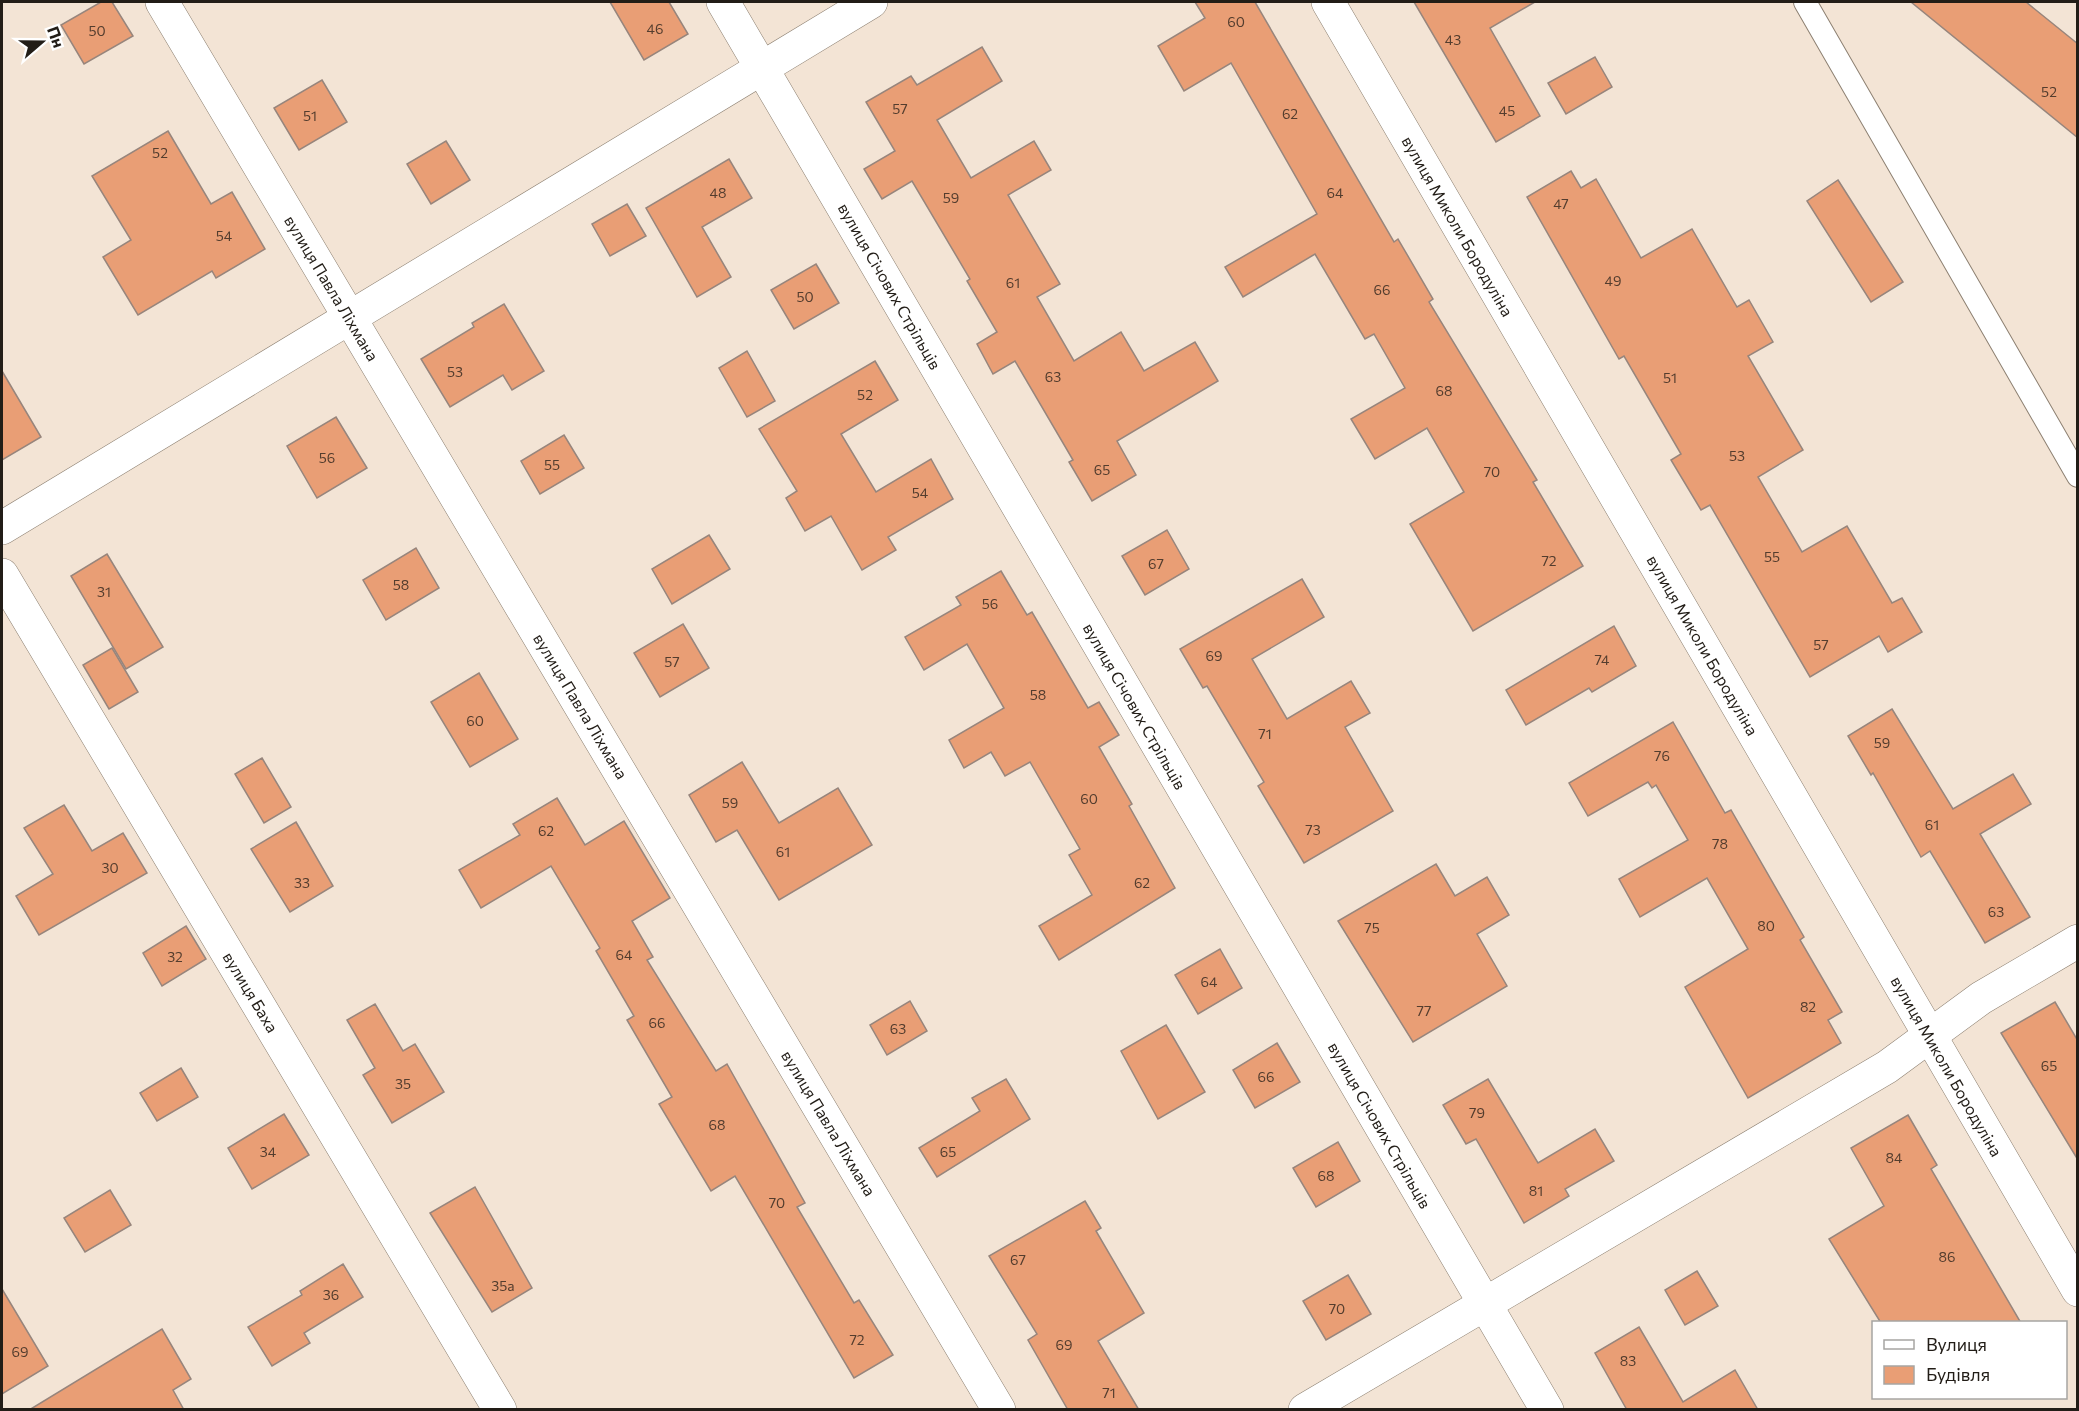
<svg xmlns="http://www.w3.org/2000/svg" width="2079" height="1411" font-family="Commissioner,sans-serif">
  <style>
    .building { fill: #e99e75; stroke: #97857c; stroke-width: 1.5 }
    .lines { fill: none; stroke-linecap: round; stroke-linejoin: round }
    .lane-casing { stroke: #8d8072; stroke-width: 24 }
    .street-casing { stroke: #8d8072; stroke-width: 34 }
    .lane { stroke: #fff; stroke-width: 22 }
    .street { stroke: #fff; stroke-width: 33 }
    .labels { text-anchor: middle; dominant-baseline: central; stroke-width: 4.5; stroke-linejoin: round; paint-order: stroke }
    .number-label { font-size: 14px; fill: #543d2e }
    .street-label { font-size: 16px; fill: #221d17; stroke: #fff }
  </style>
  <rect width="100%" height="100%" fill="#f3e4d5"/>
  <g class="building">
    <polygon points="101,2 112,2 133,36 84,64 61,25"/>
    <polygon points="610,2 669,2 688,34 644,60"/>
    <polygon points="1195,2 1255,2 1394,242 1398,239 1433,299 1429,302 1537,480 1533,482 1583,566 1473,631 1410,524 1464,492 1427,428 1375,459 1351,419 1405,388 1374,334 1365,339 1315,254 1243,297 1225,267 1317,214 1231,63 1184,91 1158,46 1205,18"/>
    <polygon points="1414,2 1535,2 1490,28 1540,116 1496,142"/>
    <polygon points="1911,2 2026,2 2078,44 2078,138"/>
    <polygon points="982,47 1002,81 937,120 971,178 1034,141 1051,170 1008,195 1060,284 1037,297 1074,361 1121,332 1144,371 1195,342 1218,381 1117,441 1136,475 1092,501 1069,462 1073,460 1015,361 993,374 977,344 997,332 967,281 970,279 912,181 882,199 864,169 895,151 866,102 911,76 917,85"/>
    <polygon points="1595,57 1612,87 1566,114 1548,83"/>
    <polygon points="322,80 347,122 299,150 274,108"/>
    <polygon points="168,131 211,204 232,192 265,249 216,278 212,271 138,315 103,257 131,240 92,176"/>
    <polygon points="446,141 470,180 431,204 407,164"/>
    <polygon points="729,159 752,198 702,227 731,277 697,297 646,208"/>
    <polygon points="1571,171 1581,188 1596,179 1641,258 1692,229 1737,307 1749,300 1773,342 1748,356 1803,450 1758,477 1802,552 1847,526 1892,603 1902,598 1922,632 1888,652 1879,636 1810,677 1710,505 1701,510 1671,460 1681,454 1624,356 1619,359 1527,197"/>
    <polygon points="1838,180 1903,282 1871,302 1807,201"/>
    <polygon points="627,204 646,236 610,256 592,224"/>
    <polygon points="816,264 839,303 794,329 771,290"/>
    <polygon points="504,304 544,371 512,390 503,375 450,407 421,359 474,327 472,323"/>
    <polygon points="747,351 775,401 747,417 719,368"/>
    <polygon points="875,361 898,400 841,434 876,492 931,459 953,499 888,537 896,550 862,570 831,516 805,531 786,498 797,491 759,429"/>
    <polygon points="2,371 41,437 2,460"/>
    <polygon points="336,417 367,468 317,498 287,446"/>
    <polygon points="564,435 584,468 540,494 521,461"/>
    <polygon points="1167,530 1189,569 1145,595 1122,556"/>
    <polygon points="709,535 730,569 672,604 652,569"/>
    <polygon points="416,548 439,588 386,620 363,580"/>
    <polygon points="107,554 163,647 126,669 71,576"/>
    <polygon points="1001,571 1027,615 1032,612 1088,708 1099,702 1119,735 1099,747 1132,804 1129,806 1175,888 1059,960 1039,926 1092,895 1069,855 1080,849 1030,762 1005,776 991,752 964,768 949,740 1004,708 967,644 924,670 905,637 961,605 956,597"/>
    <polygon points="1302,579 1324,617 1252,659 1287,719 1351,681 1370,713 1345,727 1393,811 1304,863 1258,786 1264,782 1207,686 1203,688 1180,649"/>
    <polygon points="683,624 709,668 660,697 634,653"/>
    <polygon points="1614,626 1636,666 1592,692 1589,688 1526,725 1506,690"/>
    <polygon points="112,648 138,692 109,709 83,665"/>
    <polygon points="479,673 518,739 470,767 431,702"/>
    <polygon points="1892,709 1953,809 2013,774 2031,804 1980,834 2030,917 1985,943 1930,851 1921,857 1873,773 1871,775 1848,736"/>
    <polygon points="1673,722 1725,813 1731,810 1804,937 1800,940 1842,1012 1828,1020 1841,1043 1748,1098 1685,987 1748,949 1707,878 1640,917 1619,879 1688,840 1656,785 1652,788 1648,782 1588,816 1569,783"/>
    <polygon points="262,758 291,807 264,823 235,774"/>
    <polygon points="742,762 779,823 838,788 872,845 779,900 737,830 716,842 689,795"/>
    <polygon points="557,798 585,845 624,821 670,898 632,921 653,957 647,960 716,1071 727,1064 805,1203 797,1207 854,1303 859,1300 893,1355 854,1378 735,1176 711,1191 659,1104 672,1097 627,1020 634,1016 596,951 600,948 551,866 481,908 459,870 520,835 513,824"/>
    <polygon points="64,805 92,851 123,833 147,873 39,935 16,896 53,874 24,828"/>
    <polygon points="296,822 333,886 290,912 251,849"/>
    <polygon points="1436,864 1455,896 1487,877 1509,915 1477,934 1507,986 1413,1042 1338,921"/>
    <polygon points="186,926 206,959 162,986 143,953"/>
    <polygon points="1220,949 1242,988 1198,1014 1175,975"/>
    <polygon points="910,1001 927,1031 887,1055 870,1025"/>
    <polygon points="2055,1002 2078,1041 2078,1160 2001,1033"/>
    <polygon points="375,1004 403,1051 415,1044 444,1092 392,1123 363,1075 375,1068 347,1020"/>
    <polygon points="1166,1025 1205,1092 1158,1119 1121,1051"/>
    <polygon points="1277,1043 1300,1082 1255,1108 1233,1070"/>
    <polygon points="181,1068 198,1097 157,1121 140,1093"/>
    <polygon points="1006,1079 1030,1119 937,1177 919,1148 980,1111 972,1098"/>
    <polygon points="1488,1079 1538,1163 1595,1129 1614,1161 1565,1189 1569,1196 1524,1223 1476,1139 1466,1144 1443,1105"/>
    <polygon points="284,1114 309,1155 252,1189 228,1148"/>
    <polygon points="1908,1115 1937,1165 1931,1169 2021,1323 1881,1323 1829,1239 1884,1206 1851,1148"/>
    <polygon points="1338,1142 1360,1181 1316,1207 1293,1168"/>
    <polygon points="475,1187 532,1288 492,1312 430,1213"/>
    <polygon points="110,1190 131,1225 85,1252 64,1218"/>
    <polygon points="1085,1201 1101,1228 1096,1231 1144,1313 1098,1341 1139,1410 1068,1410 1028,1340 1037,1334 989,1256"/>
    <polygon points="343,1264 363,1297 304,1333 310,1343 272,1366 248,1327 302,1295 300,1291"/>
    <polygon points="1697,1271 1718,1306 1685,1325 1665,1290"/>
    <polygon points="1348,1275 1371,1314 1326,1340 1303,1301"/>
    <polygon points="2,1289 48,1366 2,1394"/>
    <polygon points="1639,1327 1683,1402 1735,1370 1758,1410 1627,1410 1595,1353"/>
    <polygon points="162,1329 191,1379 173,1390 184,1410 29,1410"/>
  </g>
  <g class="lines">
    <g class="lane-casing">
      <polyline id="lane" points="1805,2 2078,476"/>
    </g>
    <g class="street-casing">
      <g id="street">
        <polyline points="162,2 999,1410"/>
        <polyline points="723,2 1547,1410"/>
        <polyline points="1328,2 2078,1290"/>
        <polyline points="2,528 871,2"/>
        <polyline points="2,575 500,1410"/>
        <polyline points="1305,1410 1887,1067 1981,998 2078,941"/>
      </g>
    </g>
    <use href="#lane" class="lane"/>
    <use href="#street" class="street"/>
  </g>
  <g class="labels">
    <g class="number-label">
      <text x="1236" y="21">60</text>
      <text x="655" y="28">46</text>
      <text x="97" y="30">50</text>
      <text x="1453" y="39">43</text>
      <text x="2049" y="91">52</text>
      <text x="900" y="108">57</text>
      <text x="1507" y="110">45</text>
      <text x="1290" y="113">62</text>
      <text x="310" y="115">51</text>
      <text x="160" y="152">52</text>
      <text x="718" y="192">48</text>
      <text x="1335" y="192">64</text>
      <text x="951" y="197">59</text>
      <text x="1561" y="203">47</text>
      <text x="224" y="235">54</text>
      <text x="1613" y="280">49</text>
      <text x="1013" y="282">61</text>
      <text x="1382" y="289">66</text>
      <text x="805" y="296">50</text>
      <text x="455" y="371">53</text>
      <text x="1053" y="376">63</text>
      <text x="1670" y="377">51</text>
      <text x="1444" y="390">68</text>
      <text x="865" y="394">52</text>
      <text x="1737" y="455">53</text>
      <text x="327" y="457">56</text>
      <text x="552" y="464">55</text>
      <text x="1102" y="469">65</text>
      <text x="1492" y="471">70</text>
      <text x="920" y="492">54</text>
      <text x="1772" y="556">55</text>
      <text x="1549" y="560">72</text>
      <text x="1156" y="563">67</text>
      <text x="401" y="584">58</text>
      <text x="104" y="591">31</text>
      <text x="990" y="603">56</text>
      <text x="1821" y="644">57</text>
      <text x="1214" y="655">69</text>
      <text x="1602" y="659">74</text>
      <text x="672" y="661">57</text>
      <text x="1038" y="694">58</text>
      <text x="475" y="720">60</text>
      <text x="1265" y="733">71</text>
      <text x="1882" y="742">59</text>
      <text x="1662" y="755">76</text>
      <text x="1089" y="798">60</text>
      <text x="730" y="802">59</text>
      <text x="1932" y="824">61</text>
      <text x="1313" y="829">73</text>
      <text x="546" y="830">62</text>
      <text x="1720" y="843">78</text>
      <text x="783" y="851">61</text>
      <text x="110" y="867">30</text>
      <text x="302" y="882">33</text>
      <text x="1142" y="882">62</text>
      <text x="1996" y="911">63</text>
      <text x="1766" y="925">80</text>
      <text x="1372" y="927">75</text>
      <text x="624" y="954">64</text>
      <text x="175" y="956">32</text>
      <text x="1209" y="981">64</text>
      <text x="1808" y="1006">82</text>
      <text x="1424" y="1010">77</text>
      <text x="657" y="1022">66</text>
      <text x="898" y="1028">63</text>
      <text x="2049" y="1065">65</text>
      <text x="1266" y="1076">66</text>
      <text x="403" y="1083">35</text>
      <text x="1477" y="1112">79</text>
      <text x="717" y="1124">68</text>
      <text x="268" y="1151">34</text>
      <text x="948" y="1151">65</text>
      <text x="1894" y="1157">84</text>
      <text x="1326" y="1175">68</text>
      <text x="1536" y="1190">81</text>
      <text x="777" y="1202">70</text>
      <text x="1947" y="1256">86</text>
      <text x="1018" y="1259">67</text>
      <text x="503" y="1285">35а</text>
      <text x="331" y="1294">36</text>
      <text x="1337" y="1308">70</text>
      <text x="857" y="1339">72</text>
      <text x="1064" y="1344">69</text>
      <text x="20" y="1351">69</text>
      <text x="1628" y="1360">83</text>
      <text x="1109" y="1392">71</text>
    </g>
    <g class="street-label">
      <text transform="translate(1458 226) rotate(60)">вулиця Миколи Бородуліна</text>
      <text transform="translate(890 286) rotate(60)">вулиця Січових Стрільців</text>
      <text transform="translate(332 288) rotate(59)">вулиця Павла Ліхмана</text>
      <text transform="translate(1703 645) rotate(60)">вулиця Миколи Бородуліна</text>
      <text transform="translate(581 706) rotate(59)">вулиця Павла Ліхмана</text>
      <text transform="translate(1135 706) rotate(60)">вулиця Січових Стрільців</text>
      <text transform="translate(251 992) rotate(59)">вулиця Баха</text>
      <text transform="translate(1947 1066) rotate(60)">вулиця Миколи Бородуліна</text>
      <text transform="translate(829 1123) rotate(59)">вулиця Павла Ліхмана</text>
      <text transform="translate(1380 1125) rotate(60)">вулиця Січових Стрільців</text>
    </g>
  </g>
  <rect width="2079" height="1411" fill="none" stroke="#221d17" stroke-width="6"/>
  <rect x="1872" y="1321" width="195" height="78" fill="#ffffff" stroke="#a7a5a2" stroke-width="1.5"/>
  <rect x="1884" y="1340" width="30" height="9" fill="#ffffff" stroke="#a7a5a2" stroke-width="1.5"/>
  <text x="1926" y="1351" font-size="18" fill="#221d17">Вулиця</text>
  <rect x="1884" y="1366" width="30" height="18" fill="#e99e75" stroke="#a7a5a2" stroke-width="1.5"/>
  <text x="1926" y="1381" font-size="18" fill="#221d17">Будівля</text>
  <g transform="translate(42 42) rotate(70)" stroke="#ffffff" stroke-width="4.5" paint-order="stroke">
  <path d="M0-4.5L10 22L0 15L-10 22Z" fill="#221d17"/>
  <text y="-9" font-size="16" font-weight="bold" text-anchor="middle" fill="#221d17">Пн</text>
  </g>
</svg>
